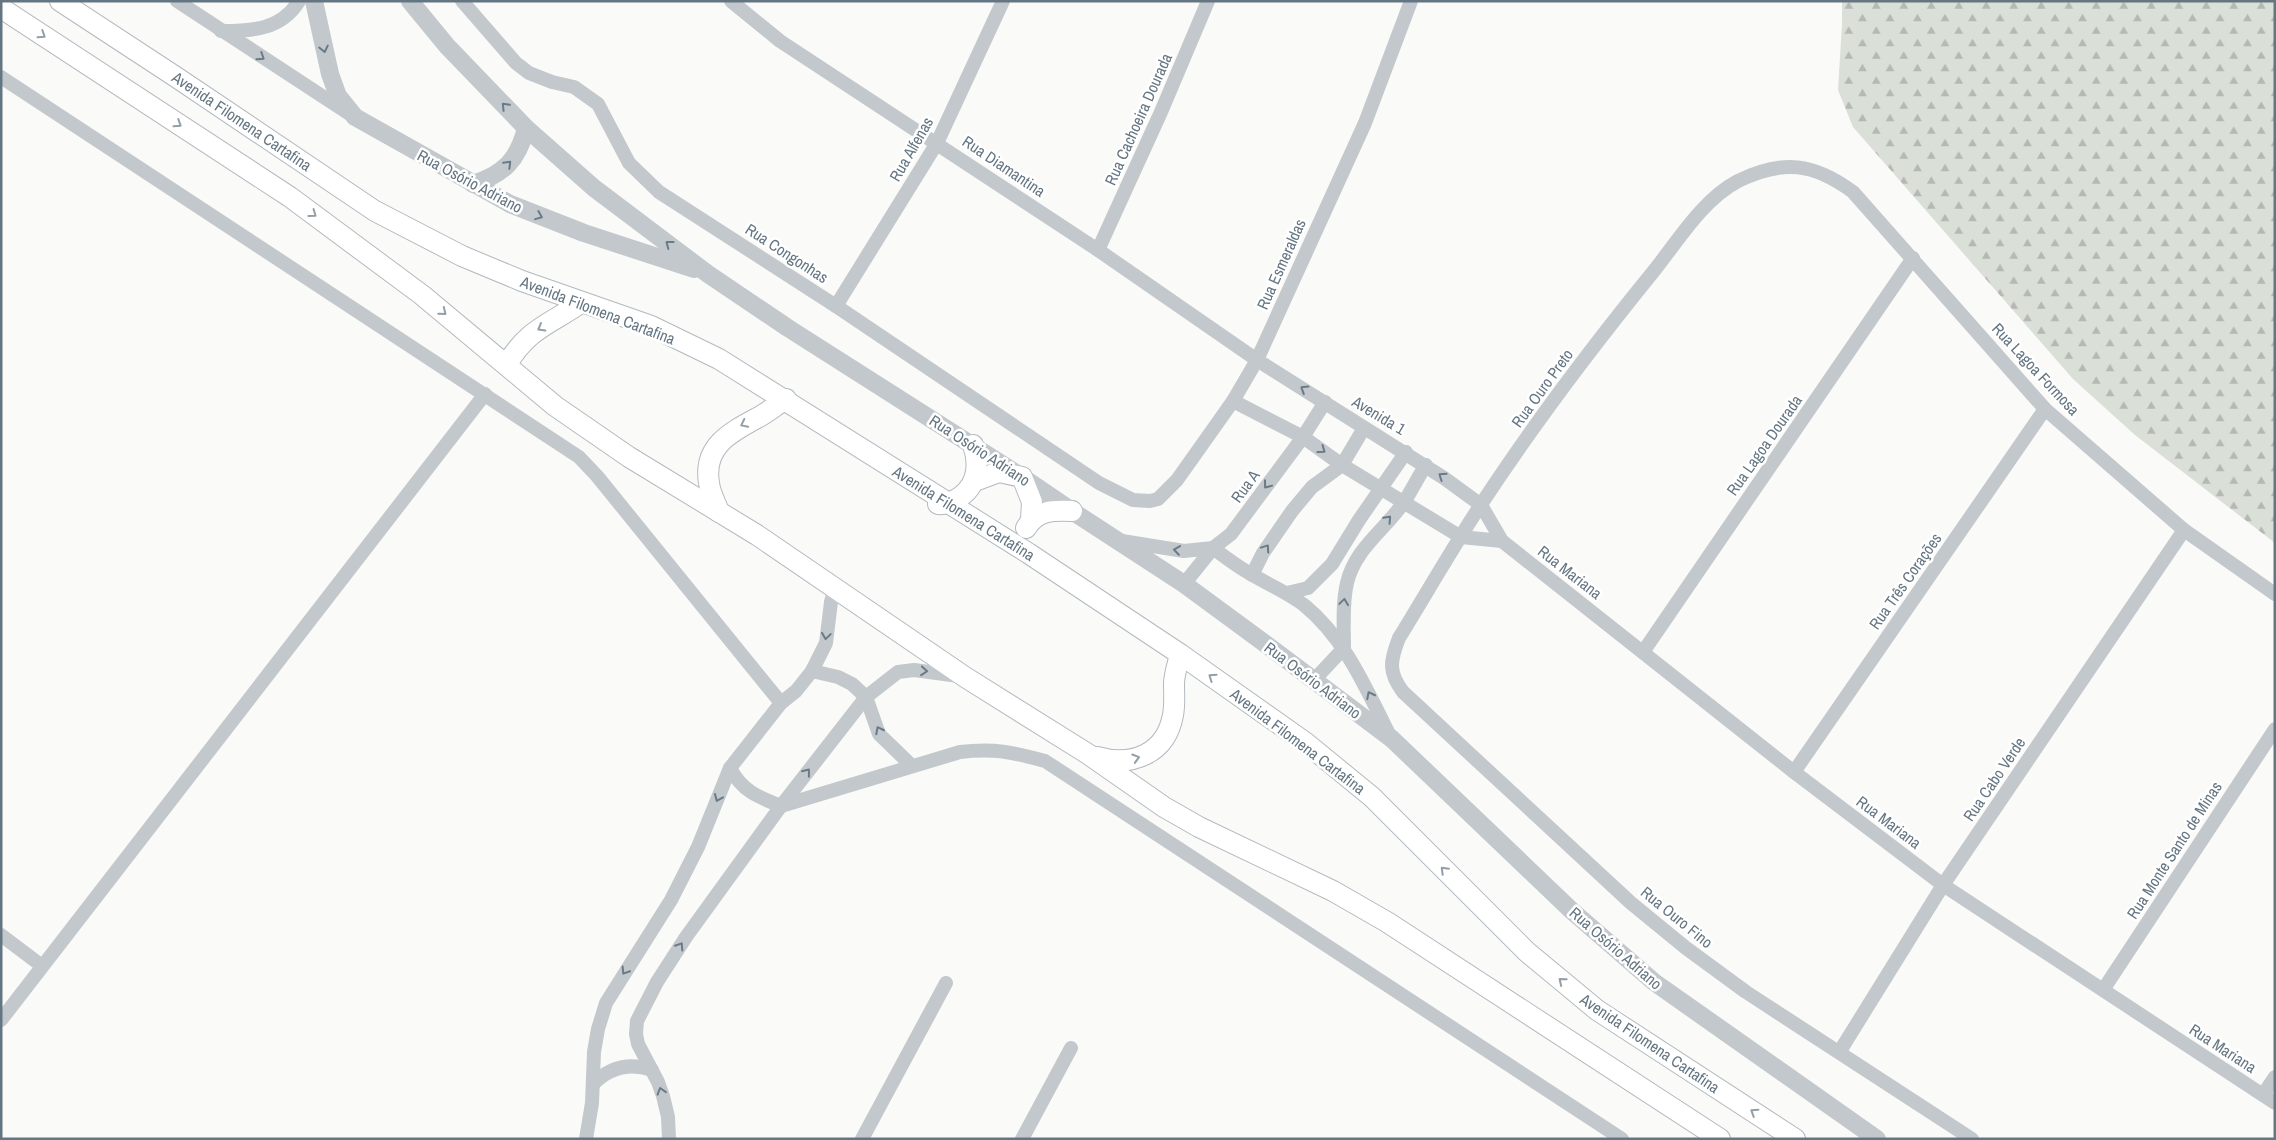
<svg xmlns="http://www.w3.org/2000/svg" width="2276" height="1140" font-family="'Archivo Narrow',sans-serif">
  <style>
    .forest { fill: url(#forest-firs) }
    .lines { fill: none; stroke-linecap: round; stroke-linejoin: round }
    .secondary-casing { stroke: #b3babf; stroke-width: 22 }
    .minor { stroke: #c3c8cc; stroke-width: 14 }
    .tertiary { stroke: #c3c8cc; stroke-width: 18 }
    .secondary { stroke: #fff; stroke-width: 20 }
    .oneway { stroke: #939fa8 }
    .oneway2 { stroke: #6a7a87 }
    .labels { text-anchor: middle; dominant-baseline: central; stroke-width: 5; stroke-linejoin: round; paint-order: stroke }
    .street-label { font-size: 16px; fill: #657683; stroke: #fff }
  </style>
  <defs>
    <pattern id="forest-firs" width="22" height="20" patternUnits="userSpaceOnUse" patternTransform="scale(1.25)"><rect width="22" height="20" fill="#dadfd7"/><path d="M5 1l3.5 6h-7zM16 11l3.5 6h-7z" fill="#b4b9b4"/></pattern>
  </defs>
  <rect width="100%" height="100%" fill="#fafaf8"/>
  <polygon class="forest" points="1842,1 2275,1 2275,543 2135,435 2073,379 1853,127 1838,90 1842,24"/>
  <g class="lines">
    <g class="secondary-casing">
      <g id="secondary">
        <polyline points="60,1 176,77 375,211 462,256 522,281 651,326 719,359 1028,553 1180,654 1306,743 1372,797 1527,952 1597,1010 1795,1139"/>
        <polyline points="1,8 290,197 422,295 555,406 629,457 757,535 965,677 1088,754 1164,807 1199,827 1333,891 1387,922 1720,1139"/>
        <path d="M 507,364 C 529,328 549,325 582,302"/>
        <polyline points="975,481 999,472 1022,477 1032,502 1031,520"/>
        <path d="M 938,504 C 943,505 948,503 953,501 C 976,490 981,468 973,445"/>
        <path d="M 719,512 C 716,503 710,493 709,483 C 703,447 729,433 757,418 C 767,413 776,405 786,399"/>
        <path d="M 1026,528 C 1037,510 1053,510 1072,511"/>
        <path d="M 1098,757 C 1132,767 1166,754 1173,715 C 1175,705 1174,694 1174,684 C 1174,674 1178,664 1180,654"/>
      </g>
    </g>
    <g class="minor">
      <polyline points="177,1 348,113"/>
      <polyline points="462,1 516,63 529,73 552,82 574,87 598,104 629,163 659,192 836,306 1099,483 1133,500 1150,501 1158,499 1177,480 1233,401 1257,360 1365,123 1411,1"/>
      <polyline points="731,1 780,41 1098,250 1257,360 1444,478 1481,505 1502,541 1794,772 1943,885 2275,1103"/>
      <path d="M 221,31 C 252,31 281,30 299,1"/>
      <polyline points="1,77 579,457 597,476 781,703"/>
      <polyline points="1098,250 1161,112 1208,1"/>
      <polyline points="836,306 937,143 1003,1"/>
      <polyline points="1233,401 1303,437 1342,465 1461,537 1502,541"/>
      <path d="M 1122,541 L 1184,551 L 1213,548 C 1225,557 1238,567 1251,574 C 1269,585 1287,592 1304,605 C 1346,639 1367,691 1391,738"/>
      <polyline points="1252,575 1263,553 1292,511 1312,487 1342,465 1364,428"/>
      <polyline points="1184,584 1213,548 1231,534 1303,437 1325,402"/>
      <polyline points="1287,593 1308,588 1332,564 1359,520 1406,452"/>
      <polyline points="1643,652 1913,258"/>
      <polyline points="812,671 838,677 852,684 866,697 879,734 912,766"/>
      <path d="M 1314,680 L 1344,648 C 1344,627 1342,604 1347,583 C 1355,548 1386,529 1404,502 C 1412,490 1418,477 1426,465"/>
      <path d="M 730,768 C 742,791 758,797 781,806 L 960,752 C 994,748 1012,752 1045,761 L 1622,1139"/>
      <polyline points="1794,772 2045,409"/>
      <polyline points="1,935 42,966"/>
      <polyline points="2103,990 2275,729"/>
      <polyline points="1,1020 485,394"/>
      <polyline points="1840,1051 1943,885 2184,530"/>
      <path d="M 593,1084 C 610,1067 629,1062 652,1070"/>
      <polyline points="2263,1095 2275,1077"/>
      <polyline points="586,1139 592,1103 594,1052 598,1029 606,1003 671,900 698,847 730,768 781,703 796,691 812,671 826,643 831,602 835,588"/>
      <polyline points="669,1139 668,1117 663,1096 658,1082 638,1044 636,1034 637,1021 657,982 686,937 781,806 866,697 898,672 914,670 959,676"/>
      <polyline points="862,1139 946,983"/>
      <polyline points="1022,1139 1071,1048"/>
      <path d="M 1972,1139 L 1746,992 L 1686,948 L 1631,903 L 1403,692 C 1388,672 1390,661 1399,638 C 1426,594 1452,549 1480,506 C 1533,425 1592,347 1653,272 C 1678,241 1702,200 1738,181 C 1783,159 1814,163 1853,192 L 2045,409 L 2184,530 L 2275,594"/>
    </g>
    <g class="tertiary">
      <polyline points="314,1 330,74 338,96 355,117 510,204 584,233 694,269"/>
      <polyline points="410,1 447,46 526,128 594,188 708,274 788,328 1022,477 1072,511 1184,584 1271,648 1392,739 1572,911 1654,982 1877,1139"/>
      <path d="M 473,184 C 504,174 518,160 526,128"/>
    </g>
    <use href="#secondary" class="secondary"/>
  </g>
  <defs><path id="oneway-chevron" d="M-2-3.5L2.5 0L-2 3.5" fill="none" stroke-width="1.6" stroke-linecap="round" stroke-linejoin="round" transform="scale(1.25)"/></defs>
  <g class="oneway">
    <use href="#oneway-chevron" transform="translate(42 35) rotate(33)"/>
    <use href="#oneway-chevron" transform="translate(178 124) rotate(33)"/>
    <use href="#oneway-chevron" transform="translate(313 214) rotate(36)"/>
    <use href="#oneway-chevron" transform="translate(443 312) rotate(39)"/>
    <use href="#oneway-chevron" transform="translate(541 328) rotate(150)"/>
    <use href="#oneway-chevron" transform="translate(744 424) rotate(154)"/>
    <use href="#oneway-chevron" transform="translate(1212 677) rotate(-145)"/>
    <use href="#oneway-chevron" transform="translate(1136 758) rotate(-17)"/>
    <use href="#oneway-chevron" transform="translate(1444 870) rotate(-135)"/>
    <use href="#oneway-chevron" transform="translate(1562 981) rotate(-141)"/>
    <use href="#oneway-chevron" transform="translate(1754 1112) rotate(-147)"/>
  </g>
  <g class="oneway2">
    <use href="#oneway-chevron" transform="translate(324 49) rotate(78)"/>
    <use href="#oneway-chevron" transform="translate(261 57) rotate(33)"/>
    <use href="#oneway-chevron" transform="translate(505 106) rotate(-134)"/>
    <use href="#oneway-chevron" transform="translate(508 164) rotate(-45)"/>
    <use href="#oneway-chevron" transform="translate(539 216) rotate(22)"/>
    <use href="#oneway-chevron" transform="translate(669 244) rotate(-143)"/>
    <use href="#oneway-chevron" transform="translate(1304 389) rotate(-148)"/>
    <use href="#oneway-chevron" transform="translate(1322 450) rotate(36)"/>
    <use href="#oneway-chevron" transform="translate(1442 476) rotate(-145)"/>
    <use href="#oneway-chevron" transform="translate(1267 485) rotate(127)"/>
    <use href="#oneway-chevron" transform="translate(1388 519) rotate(-47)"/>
    <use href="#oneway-chevron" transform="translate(1266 548) rotate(-56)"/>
    <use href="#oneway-chevron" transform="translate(1177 550) rotate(-172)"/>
    <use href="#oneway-chevron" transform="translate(1344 602) rotate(-82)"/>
    <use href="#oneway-chevron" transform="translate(826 636) rotate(98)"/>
    <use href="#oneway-chevron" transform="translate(924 671) rotate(5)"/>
    <use href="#oneway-chevron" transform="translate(1370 695) rotate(-117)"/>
    <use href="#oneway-chevron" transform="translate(879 730) rotate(-117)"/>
    <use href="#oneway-chevron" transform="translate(807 772) rotate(-52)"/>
    <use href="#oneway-chevron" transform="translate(718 798) rotate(113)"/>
    <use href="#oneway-chevron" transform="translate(680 946) rotate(-57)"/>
    <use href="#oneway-chevron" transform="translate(625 971) rotate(122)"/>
    <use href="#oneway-chevron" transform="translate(661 1091) rotate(-107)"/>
  </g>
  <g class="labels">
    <g class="street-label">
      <text transform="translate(1138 119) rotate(-66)">Rua Cachoeira Dourada</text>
      <text transform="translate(242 121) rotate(34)">Avenida Filomena Cartafina</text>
      <text transform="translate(911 149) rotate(-60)">Rua Alfenas</text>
      <text transform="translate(1004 166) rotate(34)">Rua Diamantina</text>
      <text transform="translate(470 181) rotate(28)">Rua Osório Adriano</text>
      <text transform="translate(787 253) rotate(33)">Rua Congonhas</text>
      <text transform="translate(1281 264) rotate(-66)">Rua Esmeraldas</text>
      <text transform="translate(598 310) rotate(21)">Avenida Filomena Cartafina</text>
      <text transform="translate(2036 369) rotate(47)">Rua Lagoa Formosa</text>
      <text transform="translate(1542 388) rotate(-54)">Rua Ouro Preto</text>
      <text transform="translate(1379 415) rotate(31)">Avenida 1</text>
      <text transform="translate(1764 445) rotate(-55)">Rua Lagoa Dourada</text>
      <text transform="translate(980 450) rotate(33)">Rua Osório Adriano</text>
      <text transform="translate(1245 486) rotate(-54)">Rua A</text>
      <text transform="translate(964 513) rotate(32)">Avenida Filomena Cartafina</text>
      <text transform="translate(1570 572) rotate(38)">Rua Mariana</text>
      <text transform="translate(1905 581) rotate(-55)">Rua Três Corações</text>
      <text transform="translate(1313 680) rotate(37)">Rua Osório Adriano</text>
      <text transform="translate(1298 741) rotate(37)">Avenida Filomena Cartafina</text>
      <text transform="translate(1994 779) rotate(-56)">Rua Cabo Verde</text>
      <text transform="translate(1889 822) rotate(37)">Rua Mariana</text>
      <text transform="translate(2174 850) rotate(-57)">Rua Monte Santo de Minas</text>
      <text transform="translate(1677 917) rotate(39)">Rua Ouro Fino</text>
      <text transform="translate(1616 948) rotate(41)">Rua Osório Adriano</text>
      <text transform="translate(1650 1043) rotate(34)">Avenida Filomena Cartafina</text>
      <text transform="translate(2223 1048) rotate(33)">Rua Mariana</text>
    </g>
  </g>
  <rect width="2276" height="1140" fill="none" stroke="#657683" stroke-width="5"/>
</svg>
